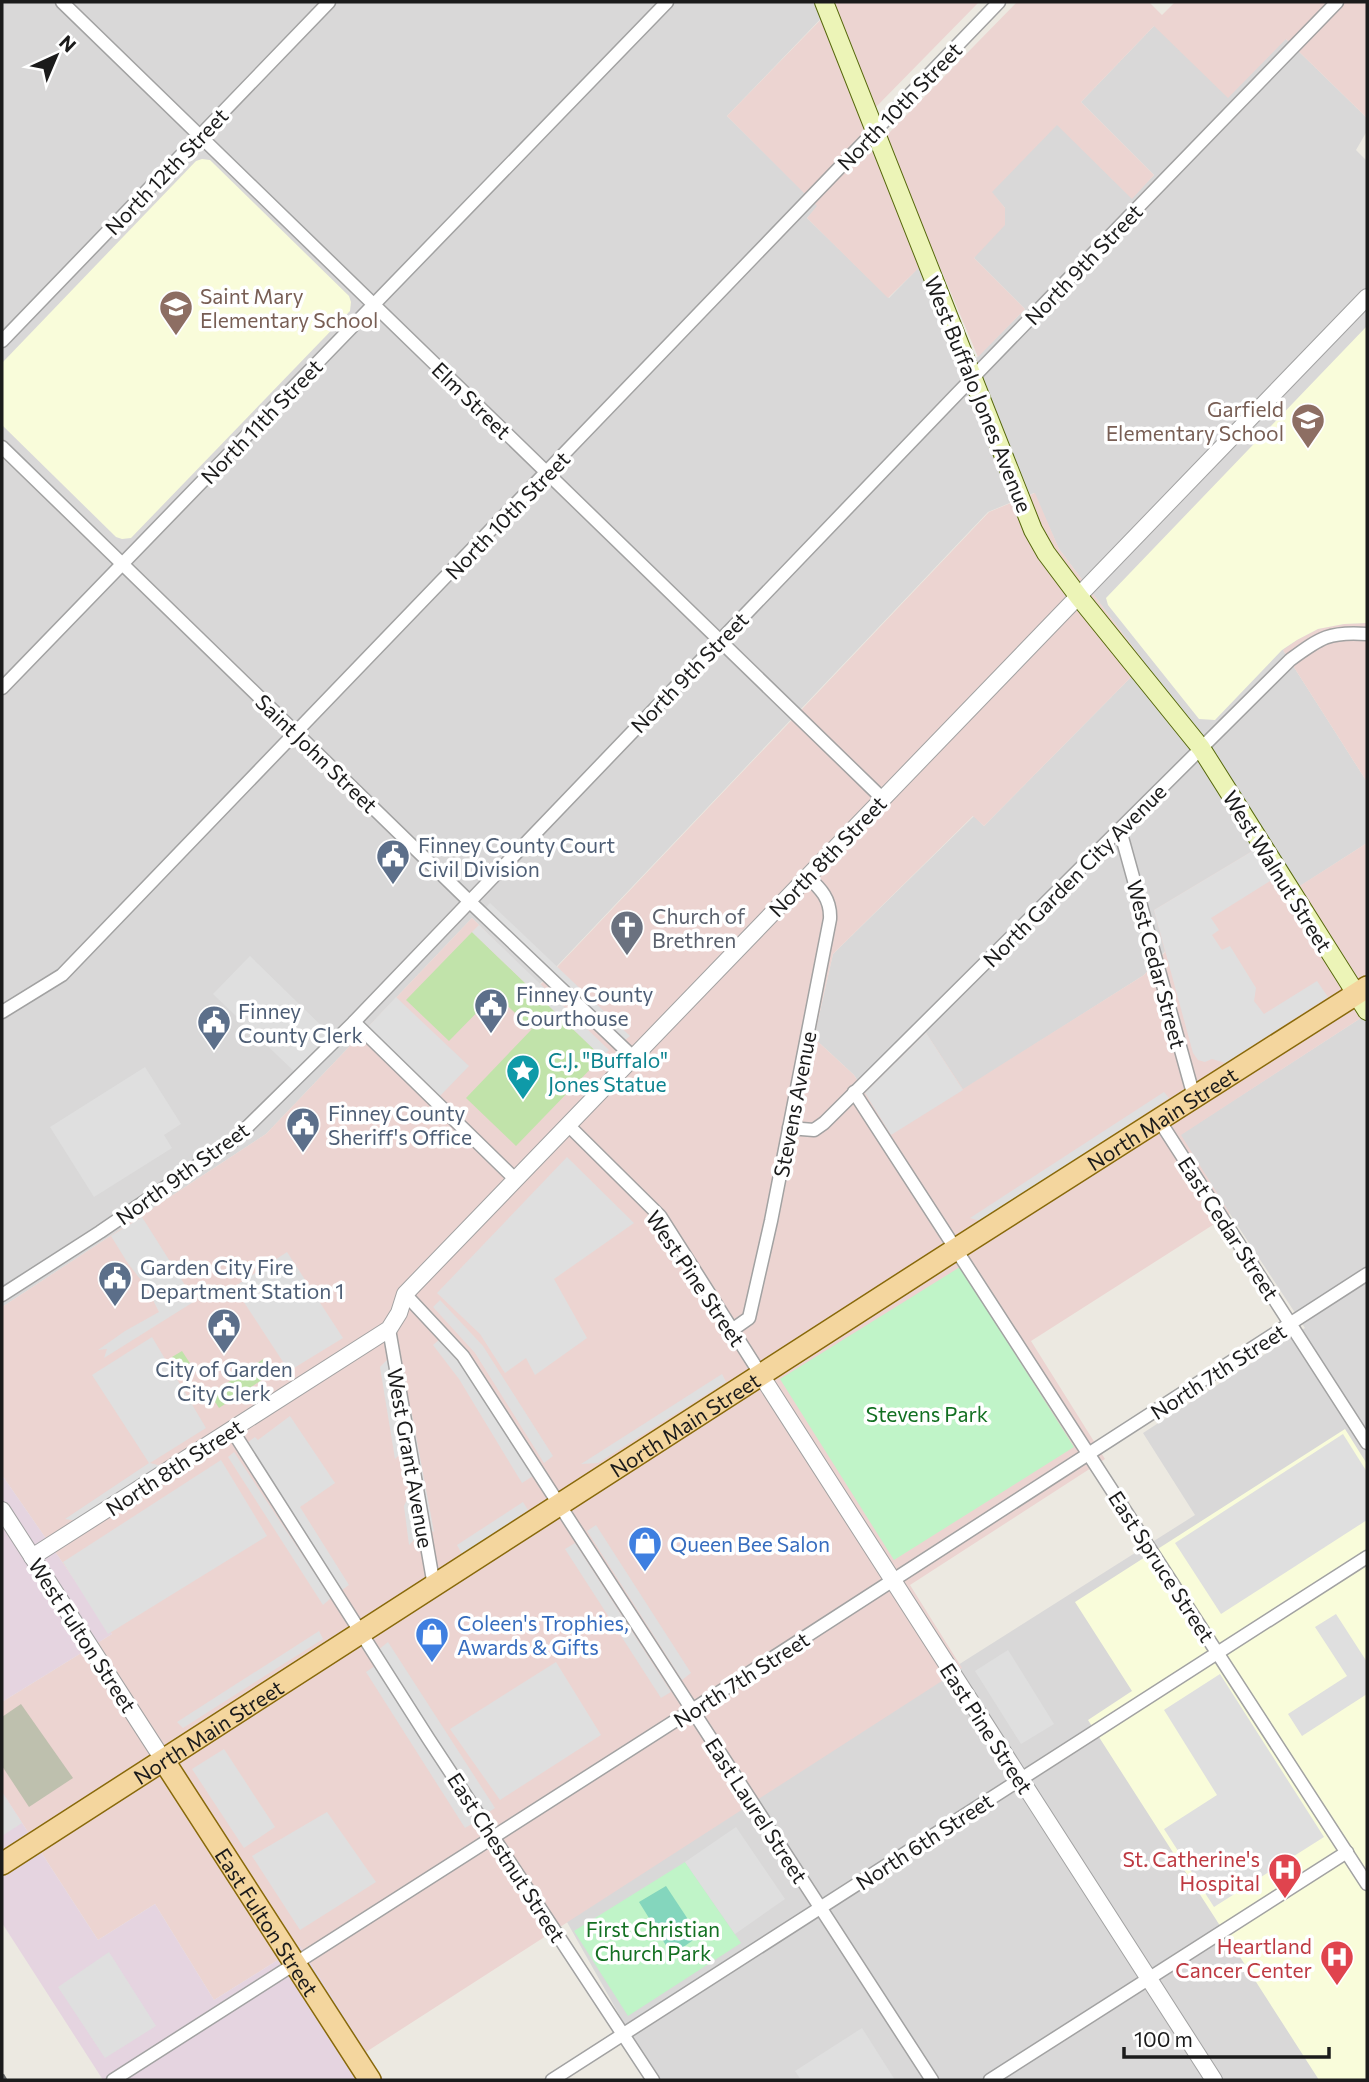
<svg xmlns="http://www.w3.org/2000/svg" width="1369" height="2082" font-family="Commissioner,sans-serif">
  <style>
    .residential { fill: #d9d8d8 }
    .commercial { fill: #ecd4d1 }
    .industrial { fill: #e5d4e0 }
    .education { fill: #f9fcda }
    .construction { fill: #bec0ae }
    .grass { fill: #c1e3aa }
    .park { fill: #c0f4c8 }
    .pitch { fill: #84d6bd }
    .parking { fill: #dfdfdf }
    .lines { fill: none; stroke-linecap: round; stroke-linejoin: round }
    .minor-casing { stroke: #a2a2a2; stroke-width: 15 }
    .tertiary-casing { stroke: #a2a2a2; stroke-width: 18 }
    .secondary-casing { stroke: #56680c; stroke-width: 20 }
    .primary-casing { stroke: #88690a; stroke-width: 24 }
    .minor { stroke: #fff; stroke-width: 12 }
    .tertiary { stroke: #fff; stroke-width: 16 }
    .secondary { stroke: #ecf4b7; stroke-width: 18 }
    .primary { stroke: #f4d69e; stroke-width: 21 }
    .rail { stroke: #696969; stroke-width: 4.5; stroke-dasharray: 14 14; stroke-linecap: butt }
    .labels { text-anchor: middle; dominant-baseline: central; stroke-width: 7; stroke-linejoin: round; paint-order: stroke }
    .street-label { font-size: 21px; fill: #1b1b1b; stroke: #fff }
    .education-label { font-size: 21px; fill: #785e54; stroke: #fff; text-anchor: start }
    .service-label { font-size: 21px; fill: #4e5e75; stroke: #fff; text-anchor: start }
    .worship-label { font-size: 21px; fill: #5b616d; stroke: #fff; text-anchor: start }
    .culture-label { font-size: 21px; fill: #0d838f; stroke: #fff; text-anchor: start }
    .park-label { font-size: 21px; fill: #137022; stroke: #fff }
    .shop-label { font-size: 21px; fill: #366cbe; stroke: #fff; text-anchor: start }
    .health-label { font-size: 21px; fill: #be3a42; stroke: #fff; text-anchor: end }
  </style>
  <rect width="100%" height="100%" fill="#ece9e1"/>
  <g class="residential">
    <polygon points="2,2 834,2 835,4 727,116 818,206 807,218 889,298 933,253 976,358 1025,309 974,258 1005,208 991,192 1057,124 1132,198 1154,175 1081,102 1154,26 1286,39 1367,118 1367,131 1356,150 1367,161 1367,623 1283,650 1367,782 1367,843 1283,897 1254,850 1144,975 963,1090 926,1033 865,1093 854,1075 814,1038 833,954 974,816 984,826 1145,663 1059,549 1034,493 988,512 539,985 472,918 266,1134 2,1307"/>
    <polygon points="1367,1014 1367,2080 656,2080 563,1915 1195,1515 1143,1433 1305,1328 1230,1214 1180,1135"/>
  </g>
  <g class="commercial">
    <polygon points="834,2 979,2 876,107 887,135 1017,2 1149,2 1162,15 1175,2 1367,2 1367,118 1286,39 1228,98 1154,26 1081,102 1154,175 1132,199 1057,125 992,192 1005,208 1005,225 974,258 1025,309 978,357 934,253 888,298 807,218 817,206 727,116 835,5"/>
    <polygon points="1035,493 1059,549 1145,663 984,826 973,816 833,954 814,1038 854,1075 865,1093 926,1033 963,1089 1144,975 1165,952 1154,910 1254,850 1284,896 1367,843 1367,1014 1181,1135 1230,1214 1031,1341 1105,1459 910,1585 962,1668 366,2052 300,1946 214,2000 155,1904 98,1940 2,1792 2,1702 112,1634 2,1475 2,1307 266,1134 472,918 540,985 989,512"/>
    <polygon points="1367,623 1367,782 1283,650 1297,640 1318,629 1344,624"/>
  </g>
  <g class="industrial">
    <polygon points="2,1475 112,1634 2,1702"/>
    <polygon points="2,1792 98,1940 155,1904 214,2000 300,1946 384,2080 103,2080 2,1923"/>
  </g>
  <g class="education">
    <polygon points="202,159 210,160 349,296 351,302 350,311 131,538 122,539 116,537 2,425 2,363 196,161"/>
    <polygon points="1367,326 1367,623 1344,624 1318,629 1297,640 1282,650 1215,720 1199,719 1108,605 1106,598"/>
    <polygon points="1345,1429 1367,1464 1367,2080 1319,2080 1088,1720 1132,1691 1075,1602"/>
  </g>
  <polygon class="construction" points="21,1704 73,1778 29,1807 2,1766 2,1717"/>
  <g class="grass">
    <polygon points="472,932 602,1057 516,1146 466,1098 532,1029 495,994 449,1041 406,1000"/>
    <polygon points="182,1351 195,1371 185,1378 172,1357"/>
    <polygon points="265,1358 274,1372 219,1408 210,1394"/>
  </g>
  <g class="park">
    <polygon points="960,1267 1074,1447 894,1560 780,1379"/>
    <polygon points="685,1862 741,1943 628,2016 574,1931"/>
  </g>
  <polygon class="pitch" points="666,1886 699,1936 672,1955 639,1902"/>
  <g class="parking">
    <polygon points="1254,850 1273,879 1211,918 1219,930 1212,935 1222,950 1230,946 1256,988 1254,1001 1264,1014 1317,981 1328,997 1225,1063 1212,1059 1205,1062 1198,1060 1193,1053 1154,910"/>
    <polygon points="490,903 630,1036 619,1045 481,913"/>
    <polygon points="479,925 609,1050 602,1057 472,932"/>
    <polygon points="250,956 336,1040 299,1076 213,994"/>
    <polygon points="396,997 469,1066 440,1096 368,1027"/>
    <polygon points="926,1033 963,1090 891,1135 865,1093"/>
    <polygon points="145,1067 181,1124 164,1135 172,1148 94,1197 50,1127"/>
    <polygon points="1164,1092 1169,1098 980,1221 970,1218"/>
    <polygon points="567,1157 634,1223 554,1279 587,1338 535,1375 526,1358 505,1373 480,1334 437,1293"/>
    <polygon points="142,1217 195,1301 104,1358 107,1349 98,1350 125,1331 159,1312 147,1288 127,1262 111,1236"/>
    <polygon points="287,1252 343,1338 289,1371 234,1287"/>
    <polygon points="440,1300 483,1346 553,1456 544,1463 475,1353 433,1307"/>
    <polygon points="152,1337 206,1428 150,1463 162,1466 77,1521 65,1519 149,1463 92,1375"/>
    <polygon points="441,1338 468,1370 533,1476 522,1483 459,1379 433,1345"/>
    <polygon points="388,1359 403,1451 395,1459 380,1367"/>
    <polygon points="722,1374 726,1382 598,1463 581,1464"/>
    <polygon points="401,1399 411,1409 434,1532 423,1526"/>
    <polygon points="290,1416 335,1483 300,1507 349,1585 342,1590 247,1443 255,1437 258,1440"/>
    <polygon points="1343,1434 1367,1472 1367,1520 1221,1614 1175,1543"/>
    <polygon points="234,1452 331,1598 323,1605 228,1457"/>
    <polygon points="221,1460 267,1536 108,1634 63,1562"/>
    <polygon points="409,1495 415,1539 409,1545 404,1506"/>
    <polygon points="523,1502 528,1510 462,1554 457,1545"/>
    <polygon points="596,1525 691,1673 682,1680 587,1531"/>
    <polygon points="575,1543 671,1692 661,1698 565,1549"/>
    <polygon points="1336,1614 1367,1662 1367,1694 1302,1736 1288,1714 1347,1676 1315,1627"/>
    <polygon points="319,1631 323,1639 183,1728 177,1722"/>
    <polygon points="388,1642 495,1808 483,1816 378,1650"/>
    <polygon points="1008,1650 1054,1724 1021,1744 975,1671"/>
    <polygon points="556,1662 601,1735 500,1800 450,1729"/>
    <polygon points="378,1664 477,1821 465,1828 366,1672"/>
    <polygon points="1220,1674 1324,1837 1214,1907 1164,1829 1217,1795 1164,1710"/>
    <polygon points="224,1749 275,1827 244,1848 192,1769"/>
    <polygon points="2,1792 22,1823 2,1836"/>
    <polygon points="327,1812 376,1882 300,1930 252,1856"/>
    <polygon points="736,1827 785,1899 735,1934 685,1862"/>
    <polygon points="109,1952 156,2026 105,2058 58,1987"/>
    <polygon points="862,2028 895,2080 801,2080 795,2071"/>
  </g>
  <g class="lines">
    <g class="minor-casing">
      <g id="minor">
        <polyline points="62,2 883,799"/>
        <polyline points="2,341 329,2"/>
        <polyline points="2,447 469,901 633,1057"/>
        <polyline points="2,688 667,2"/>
        <polyline points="1120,830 1194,1097"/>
        <polyline points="2,1012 62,975 999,2"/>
        <polyline points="354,1022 515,1179"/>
        <polyline points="854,1092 1367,1884"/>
        <polyline points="1159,1120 1367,1443"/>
        <polyline points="568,1125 660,1216 761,1375"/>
        <path d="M 789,1128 L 814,1130 L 824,1123 L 1290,660 C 1320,638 1329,631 1367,634"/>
        <polyline points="405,1294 463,1356 932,2080"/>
        <polyline points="2,1295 100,1232 233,1141 354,1022 954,397 1337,2"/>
        <polyline points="389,1329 434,1586"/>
        <path d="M 732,1330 L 749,1318 L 771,1221 L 830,919 C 831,899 821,889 807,876"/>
        <polyline points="232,1430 428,1738 653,2080"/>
        <polyline points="113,2080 692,1710 1367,1274"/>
        <polyline points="552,2080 1367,1557"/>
        <polyline points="990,2080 1347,1852"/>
      </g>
    </g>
    <g class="tertiary-casing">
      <g id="tertiary">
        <polyline points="761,1375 1214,2080"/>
        <polyline points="2,1510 164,1761"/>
        <polyline points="32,1557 389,1329 399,1313 405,1294 1367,297"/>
      </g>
    </g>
    <g class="secondary-casing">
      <polyline id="secondary" points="824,2 1033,530 1046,553 1079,597 1201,748 1367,1011"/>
    </g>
    <g class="primary-casing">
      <g id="primary">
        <path id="s1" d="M 164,1761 L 370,2080"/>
        <path id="s2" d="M 2,1864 L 942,1258 L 1367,987"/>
      </g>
    </g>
    <use href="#minor" class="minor"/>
    <use href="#tertiary" class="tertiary"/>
    <use href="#secondary" class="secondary"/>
    <use href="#primary" class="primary"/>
    <polyline class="rail" points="2,2075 5,2080"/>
  </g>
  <defs>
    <g id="school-pin" transform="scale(1.75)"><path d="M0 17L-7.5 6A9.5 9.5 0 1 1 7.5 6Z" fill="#8d6e63" stroke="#fff"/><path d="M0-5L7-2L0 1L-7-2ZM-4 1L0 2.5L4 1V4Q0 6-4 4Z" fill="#fff"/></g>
    <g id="civic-pin" transform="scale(1.75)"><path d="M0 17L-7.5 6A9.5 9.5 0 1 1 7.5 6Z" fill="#5c6f8a" stroke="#fff"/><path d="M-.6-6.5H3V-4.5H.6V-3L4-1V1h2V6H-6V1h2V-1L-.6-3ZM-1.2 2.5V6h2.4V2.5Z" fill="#fff"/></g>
    <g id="church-pin" transform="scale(1.75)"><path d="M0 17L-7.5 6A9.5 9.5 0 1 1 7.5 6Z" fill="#6b7280" stroke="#fff"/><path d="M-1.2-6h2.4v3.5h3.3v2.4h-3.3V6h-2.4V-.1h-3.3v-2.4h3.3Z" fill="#fff"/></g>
    <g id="sight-pin" transform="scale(1.75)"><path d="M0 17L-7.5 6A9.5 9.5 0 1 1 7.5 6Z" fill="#0f9aa8" stroke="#fff"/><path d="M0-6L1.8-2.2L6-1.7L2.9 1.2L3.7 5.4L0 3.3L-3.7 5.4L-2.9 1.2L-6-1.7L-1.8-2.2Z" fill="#fff"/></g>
    <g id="shop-pin" transform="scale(1.75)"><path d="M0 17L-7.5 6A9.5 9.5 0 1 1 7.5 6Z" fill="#3f7fe0" stroke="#fff"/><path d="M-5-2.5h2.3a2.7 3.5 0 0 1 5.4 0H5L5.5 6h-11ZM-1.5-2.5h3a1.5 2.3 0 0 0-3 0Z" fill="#fff"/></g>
    <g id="hospital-pin" transform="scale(1.75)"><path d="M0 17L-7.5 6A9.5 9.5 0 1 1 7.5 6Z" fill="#e0444e" stroke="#fff"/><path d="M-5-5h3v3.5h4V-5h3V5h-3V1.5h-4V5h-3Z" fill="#fff"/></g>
  </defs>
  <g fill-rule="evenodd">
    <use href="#school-pin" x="176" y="307"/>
    <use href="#school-pin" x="1308" y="420"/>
    <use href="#civic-pin" x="393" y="856"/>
    <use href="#church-pin" x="627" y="927"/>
    <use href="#civic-pin" x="491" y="1005"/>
    <use href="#civic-pin" x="214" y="1022"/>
    <use href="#sight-pin" x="523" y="1071"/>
    <use href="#civic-pin" x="303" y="1124"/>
    <use href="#civic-pin" x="115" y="1278"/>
    <use href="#civic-pin" x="224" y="1325"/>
    <use href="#shop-pin" x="645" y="1543"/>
    <use href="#shop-pin" x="432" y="1634"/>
    <use href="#hospital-pin" x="1285" y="1870"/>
    <use href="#hospital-pin" x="1337" y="1957"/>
  </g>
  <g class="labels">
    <g class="street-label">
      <text transform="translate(899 106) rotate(-46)">North 10th Street</text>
      <text transform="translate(166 171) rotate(-46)">North 12th Street</text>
      <text transform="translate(1083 264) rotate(-46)">North 9th Street</text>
      <text transform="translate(979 394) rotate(68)">West Buffalo Jones Avenue</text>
      <text transform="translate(472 400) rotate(44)">Elm Street</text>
      <text transform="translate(261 421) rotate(-46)">North 11th Street</text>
      <text transform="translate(507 515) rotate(-46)">North 10th Street</text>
      <text transform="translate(689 672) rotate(-46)">North 9th Street</text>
      <text transform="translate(317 753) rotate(44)">Saint John Street</text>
      <text transform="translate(827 856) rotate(-46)">North 8th Street</text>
      <text transform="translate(1278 871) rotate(58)">West Walnut Street</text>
      <text transform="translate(1074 875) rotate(-45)">North Garden City Avenue</text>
      <text transform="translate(1157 964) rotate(75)">West Cedar Street</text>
      <text transform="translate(794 1104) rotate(-79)">Stevens Avenue</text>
      <text stroke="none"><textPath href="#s2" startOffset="1379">North Main Street</textPath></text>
      <text transform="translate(182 1173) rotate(-36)">North 9th Street</text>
      <text transform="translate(1229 1228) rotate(57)">East Cedar Street</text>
      <text transform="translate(696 1278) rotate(56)">West Pine Street</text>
      <text transform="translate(1218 1371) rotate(-33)">North 7th Street</text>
      <text stroke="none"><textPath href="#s2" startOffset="812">North Main Street</textPath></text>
      <text transform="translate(411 1458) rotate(80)">West Grant Avenue</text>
      <text transform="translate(174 1467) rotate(-33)">North 8th Street</text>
      <text transform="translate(1162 1566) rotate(57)">East Spruce Street</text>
      <text transform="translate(83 1635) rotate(57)">West Fulton Street</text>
      <text transform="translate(741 1679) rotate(-33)">North 7th Street</text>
      <text transform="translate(987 1728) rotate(57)">East Pine Street</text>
      <text stroke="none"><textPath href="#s2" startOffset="245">North Main Street</textPath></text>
      <text transform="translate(757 1810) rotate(57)">East Laurel Street</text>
      <text transform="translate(924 1841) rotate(-33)">North 6th Street</text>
      <text transform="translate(507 1857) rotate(57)">East Chestnut Street</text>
      <text stroke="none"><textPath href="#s1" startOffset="191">East Fulton Street</textPath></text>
    </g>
    <g class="education-label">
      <text x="200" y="295">Saint Mary<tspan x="200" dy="24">Elementary School</tspan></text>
      <text x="1284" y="408" text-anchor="end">Garfield<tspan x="1284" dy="24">Elementary School</tspan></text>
    </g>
    <g class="service-label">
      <text x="418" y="844">Finney County Court<tspan x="418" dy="24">Civil Division</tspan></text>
      <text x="516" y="993">Finney County<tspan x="516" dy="24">Courthouse</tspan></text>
      <text x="238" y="1010">Finney<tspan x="238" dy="24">County Clerk</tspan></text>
      <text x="328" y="1112">Finney County<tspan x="328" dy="24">Sheriff's Office</tspan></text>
      <text x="140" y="1266">Garden City Fire<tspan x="140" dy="24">Department Station 1</tspan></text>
      <text x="224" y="1368" text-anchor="middle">City of Garden<tspan x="224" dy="24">City Clerk</tspan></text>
    </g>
    <g class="worship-label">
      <text x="652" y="915">Church of<tspan x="652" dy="24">Brethren</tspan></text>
    </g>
    <g class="culture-label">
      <text x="548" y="1059">C.J. "Buffalo"<tspan x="548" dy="24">Jones Statue</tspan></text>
    </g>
    <g class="park-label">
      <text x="927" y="1413">Stevens Park</text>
      <text x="653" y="1928">First Christian<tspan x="653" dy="24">Church Park</tspan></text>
    </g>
    <g class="shop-label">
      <text x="670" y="1543">Queen Bee Salon</text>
      <text x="457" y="1622">Coleen's Trophies,<tspan x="457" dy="24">Awards &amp; Gifts</tspan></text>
    </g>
    <g class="health-label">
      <text x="1260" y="1858">St. Catherine's<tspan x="1260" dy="24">Hospital</tspan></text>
      <text x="1312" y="1945">Heartland<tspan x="1312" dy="24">Cancer Center</tspan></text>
    </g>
  </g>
  <rect width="1369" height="2082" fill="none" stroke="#1b1b1b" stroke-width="7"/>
  <g transform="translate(56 56) rotate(44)" stroke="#ffffff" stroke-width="5" paint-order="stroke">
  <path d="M0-5L12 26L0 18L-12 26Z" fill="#1b1b1b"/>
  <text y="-10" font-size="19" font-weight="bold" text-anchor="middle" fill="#1b1b1b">N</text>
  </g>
  <path d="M1124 2047v10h205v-10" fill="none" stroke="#1b1b1b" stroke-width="3.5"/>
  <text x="1134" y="2047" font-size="21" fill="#1b1b1b" stroke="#ffffff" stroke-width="5" paint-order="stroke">100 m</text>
</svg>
